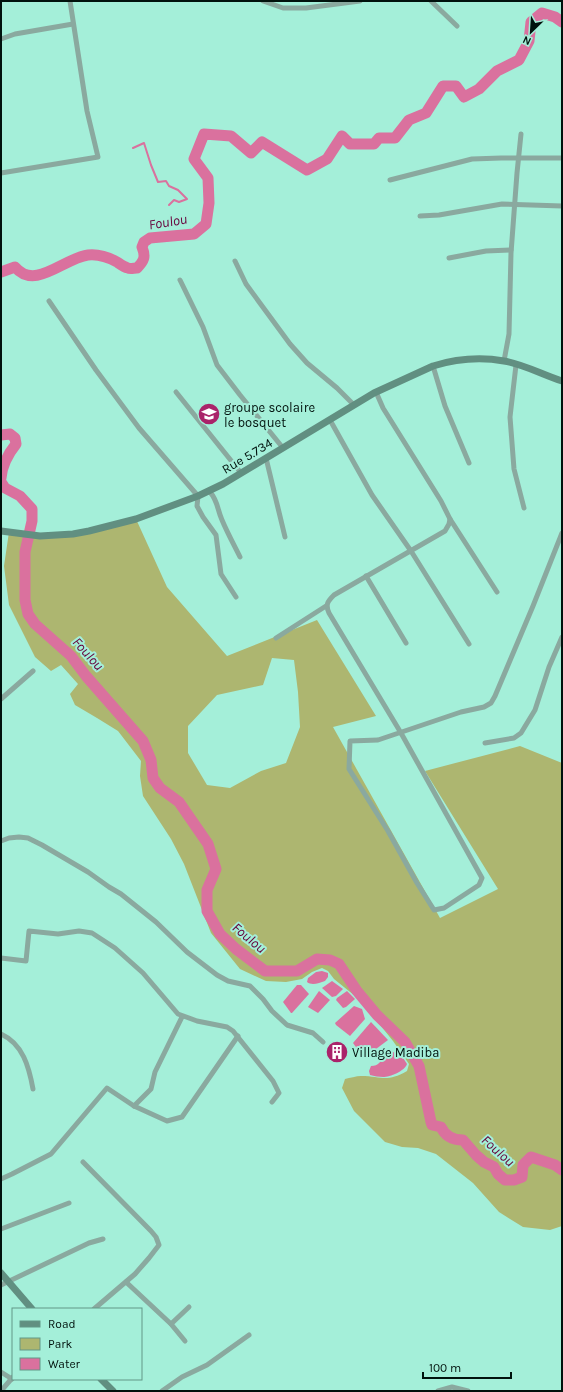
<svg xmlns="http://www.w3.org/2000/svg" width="563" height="1392" font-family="Karla,sans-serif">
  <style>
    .green { fill: #adb670; fill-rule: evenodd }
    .water { fill: #da719e }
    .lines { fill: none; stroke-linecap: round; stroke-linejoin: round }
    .stream { stroke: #da719e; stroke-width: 2 }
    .river { stroke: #da719e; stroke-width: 11 }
    .street { stroke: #8aa99f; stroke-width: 5 }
    .secondary { stroke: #618f81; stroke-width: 7 }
    .labels { text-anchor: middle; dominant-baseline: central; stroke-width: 4; stroke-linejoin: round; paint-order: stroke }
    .poi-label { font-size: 13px; fill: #00120d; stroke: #a4efd9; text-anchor: start }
    .street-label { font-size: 13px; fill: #00120d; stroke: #a4efd9 }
    .water-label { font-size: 14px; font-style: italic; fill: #66013b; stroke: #a4efd9 }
  </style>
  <rect width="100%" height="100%" fill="#a4efd9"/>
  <path class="green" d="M 136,519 L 167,587 L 227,656 L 317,620 L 376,716 L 333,727 L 440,918 L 498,889 L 425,771 L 520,746 L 562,763 L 562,1226 L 550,1230 L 523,1227 L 499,1212 L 473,1183 L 436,1154 L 418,1148 L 402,1147 L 385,1142 L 354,1111 L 342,1088 L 345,1079 C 350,1078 356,1076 361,1076 C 382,1076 386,1083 407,1071 L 409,1064 L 393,1041 L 360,1000 L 334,979 L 328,971 L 322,968 L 312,972 L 302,979 L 286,982 L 266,981 L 240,969 L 211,933 L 184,864 L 171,839 L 143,796 L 140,776 L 141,761 L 118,731 L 97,718 L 75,705 L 70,694 L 78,684 L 61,665 L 51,671 L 35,657 L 9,605 L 4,566 L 9,532 L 56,535 ZM 272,658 L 294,660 L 298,692 L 300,727 L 286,763 L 261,771 L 230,788 L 207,785 L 188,753 L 188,726 L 217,695 L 263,685 Z"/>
  <g class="water">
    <path d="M 322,971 L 328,973 L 328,977 L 325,981 C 319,983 312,986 307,982 L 308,978 L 316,972 Z"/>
    <polygon points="332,981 343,989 336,996 332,997 322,988"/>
    <polygon points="297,985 301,985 309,994 292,1013 291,1013 283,1002"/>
    <polygon points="319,991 330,1000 318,1013 308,1007"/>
    <polygon points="347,991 355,999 346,1007 343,1008 336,1000 337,998"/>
    <polygon points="354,1006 362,1009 365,1019 350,1036 336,1025 335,1023"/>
    <polygon points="371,1022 388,1040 364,1058 353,1043"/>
    <path d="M 398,1050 L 407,1064 C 405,1071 390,1077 383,1077 C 379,1077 374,1076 370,1075 L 369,1071 L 371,1066 C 379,1066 380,1061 385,1057 C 389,1054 394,1052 398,1050 Z"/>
  </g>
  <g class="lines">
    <polyline class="stream" points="133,148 144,143 151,165 158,182 166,181 169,186 178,190 187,199 179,202 174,200 169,205"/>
    <g class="river">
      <path d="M 1,272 L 15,267 C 35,291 64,258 88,255 C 98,254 108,257 117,262 C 120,264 124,267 128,268 C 130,269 134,268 137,268 C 144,261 146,257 142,247 L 144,242 L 150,238 L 194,234 L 206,224 L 209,203 L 208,178 L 194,159 L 204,134 L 231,136 L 251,153 L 262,142 L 307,170 L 327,159 L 342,136 L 350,144 L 374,144 L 379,138 L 395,138 L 409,120 L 426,113 L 443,86 L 456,86 L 464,97 L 479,89 L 497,71 L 519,60 L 529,41 L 531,22 L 542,13 L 555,17 L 562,22"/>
      <path d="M 1,435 L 10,434 L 15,438 L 16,444 C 8,454 2,465 1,478"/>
      <path d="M 1,482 L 5,488 L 20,496 L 32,509 L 32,521 L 25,552 L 25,600 L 28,614 L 35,624 L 71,656 L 86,676 L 143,741 L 151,760 L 153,778 L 160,788 L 179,802 L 208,844 L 216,869 L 207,890 L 207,911 L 220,934 L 236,949 L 265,971 L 297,971 L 317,959 L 330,960 L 339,964 L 357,991 L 377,1015 L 405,1042 L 419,1066 L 431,1122 L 432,1125 L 441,1127 C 445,1136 453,1140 463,1140 L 476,1155 L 484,1162 L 494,1167 L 498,1174 L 505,1180 L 514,1180 L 522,1177 L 523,1165 L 531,1157 L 555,1165 L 562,1170"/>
    </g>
    <g class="street">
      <polyline points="263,1 283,8 306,8 360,1"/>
      <polyline points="431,1 457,26"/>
      <polyline points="1,39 15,34 73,24"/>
      <polyline points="1,173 98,157 87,111 70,1"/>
      <polyline points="390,180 472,159 501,158 562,158"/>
      <polyline points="420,216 439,215 502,204 562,206"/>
      <polyline points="449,258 486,251 511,250"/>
      <polyline points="235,261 246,284 290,344 307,363 337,388 354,405"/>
      <polyline points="180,280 203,327 217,365 240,395 283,448"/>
      <polyline points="49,301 96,370 139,428 198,496 197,506 203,517 216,535 221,574 236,597"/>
      <polyline points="504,361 509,334 511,253 517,173 521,134"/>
      <polyline points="516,365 510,417 514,469 524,508"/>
      <polyline points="433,366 445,406 469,463"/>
      <polyline points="176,392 241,473"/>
      <polyline points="376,392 383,408 441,501 450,519 497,592"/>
      <polyline points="330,420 372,495 411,551 469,644"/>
      <polyline points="266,458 285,537"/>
      <path d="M 210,492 C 218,501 217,509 222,520 C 227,532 234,545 240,557"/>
      <path d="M 450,519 L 449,524 L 445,531 L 334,595 C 328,601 325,604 329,613 L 401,733 L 482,878 L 479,885 L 444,908 L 434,910 L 417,883 L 388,831 L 349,769 L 350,741 L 378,740 L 461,712 L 484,707 L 491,703 L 495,696 L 533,606 L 562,533"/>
      <polyline points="366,576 406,643"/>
      <polyline points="276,638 326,606"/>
      <polyline points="1,699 33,671"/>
      <polyline points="485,743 514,738 521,733 535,710 549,667 562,637"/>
      <polyline points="1,841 9,838 19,837 28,838 42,845 88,872 109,887 121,894 156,922 187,952 217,975 228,981 250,986 263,999 272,1011 287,1025 313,1033 323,1042"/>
      <polyline points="1,958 26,961 29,931 58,934 79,931 92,933 115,948 143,973 178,1014 197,1021 227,1027 233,1031 273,1081 279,1093 272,1102"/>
      <path d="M 1,1034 C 23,1044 29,1067 33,1089"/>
      <polyline points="134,1106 151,1089 155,1072 182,1017"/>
      <polyline points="83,1162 151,1231 156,1237 159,1245 149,1258 135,1274 94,1309"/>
      <polyline points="1,1179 12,1174 51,1154 107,1088 134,1106 167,1121 182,1117 238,1036"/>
      <polyline points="1,1229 69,1203"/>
      <polyline points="126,1282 171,1324"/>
      <polyline points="1,1285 89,1243 103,1239"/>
      <polyline points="185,1341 171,1324 189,1307"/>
      <polyline points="1,1372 12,1379"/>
      <polyline points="1,1391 13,1377"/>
      <polyline points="162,1391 182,1377 207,1365 249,1335"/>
      <polyline points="438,1391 452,1387 468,1391"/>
    </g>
    <g class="secondary">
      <path d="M 1,531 L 40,536 L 73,534 L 89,531 L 136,519 L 198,496 L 223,484 L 374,393 L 433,366 C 456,359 481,357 504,361 C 523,364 543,375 562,381"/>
      <polyline points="1,1273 32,1309"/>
      <polyline points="101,1379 113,1391"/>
    </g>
  </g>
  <defs>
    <g id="school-disc" transform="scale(1.15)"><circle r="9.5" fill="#aa236a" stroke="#a4efd9"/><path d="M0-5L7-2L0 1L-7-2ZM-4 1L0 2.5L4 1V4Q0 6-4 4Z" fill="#fff"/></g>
    <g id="building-disc" transform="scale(1.15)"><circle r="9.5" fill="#aa236a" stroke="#a4efd9"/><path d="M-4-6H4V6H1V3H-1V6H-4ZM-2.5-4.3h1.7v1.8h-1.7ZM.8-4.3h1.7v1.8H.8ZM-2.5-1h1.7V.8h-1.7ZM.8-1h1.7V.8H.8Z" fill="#fff"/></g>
  </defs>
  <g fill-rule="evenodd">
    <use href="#school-disc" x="209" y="414"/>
    <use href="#building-disc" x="337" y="1052"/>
  </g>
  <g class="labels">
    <g class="poi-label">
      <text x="224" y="407">groupe scolaire<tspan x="224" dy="15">le bosquet</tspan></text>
      <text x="352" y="1052">Village Madiba</text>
    </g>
    <g class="street-label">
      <text transform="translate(247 456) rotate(-31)">Rue 5.734</text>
    </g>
    <g class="water-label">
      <text transform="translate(168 222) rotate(-9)">Foulou</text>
      <text transform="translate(88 654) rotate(48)">Foulou</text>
      <text transform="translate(249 938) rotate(40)">Foulou</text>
      <text transform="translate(498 1151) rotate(42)">Foulou</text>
    </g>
  </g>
  <rect width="563" height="1392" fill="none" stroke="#00120d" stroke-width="4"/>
  <rect x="12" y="1308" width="130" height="72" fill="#a4efd9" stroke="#629787"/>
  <rect x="20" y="1321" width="20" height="6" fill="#618f81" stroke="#629787"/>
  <text x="48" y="1328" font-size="12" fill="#00120d">Road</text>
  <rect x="20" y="1338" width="20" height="12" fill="#adb670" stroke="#629787"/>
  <text x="48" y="1348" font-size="12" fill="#00120d">Park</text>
  <rect x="20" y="1358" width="20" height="12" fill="#da719e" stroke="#629787"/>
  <text x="48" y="1368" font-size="12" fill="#00120d">Water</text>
  <g transform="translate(531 32) rotate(205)" stroke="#a4efd9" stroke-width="3" paint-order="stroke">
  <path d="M0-3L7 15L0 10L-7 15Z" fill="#00120d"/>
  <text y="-6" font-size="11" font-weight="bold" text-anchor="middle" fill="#00120d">N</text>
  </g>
  <path d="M423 1372v6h88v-6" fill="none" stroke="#00120d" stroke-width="2"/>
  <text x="429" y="1372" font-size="12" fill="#00120d" stroke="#a4efd9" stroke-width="3" paint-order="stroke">100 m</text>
</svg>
